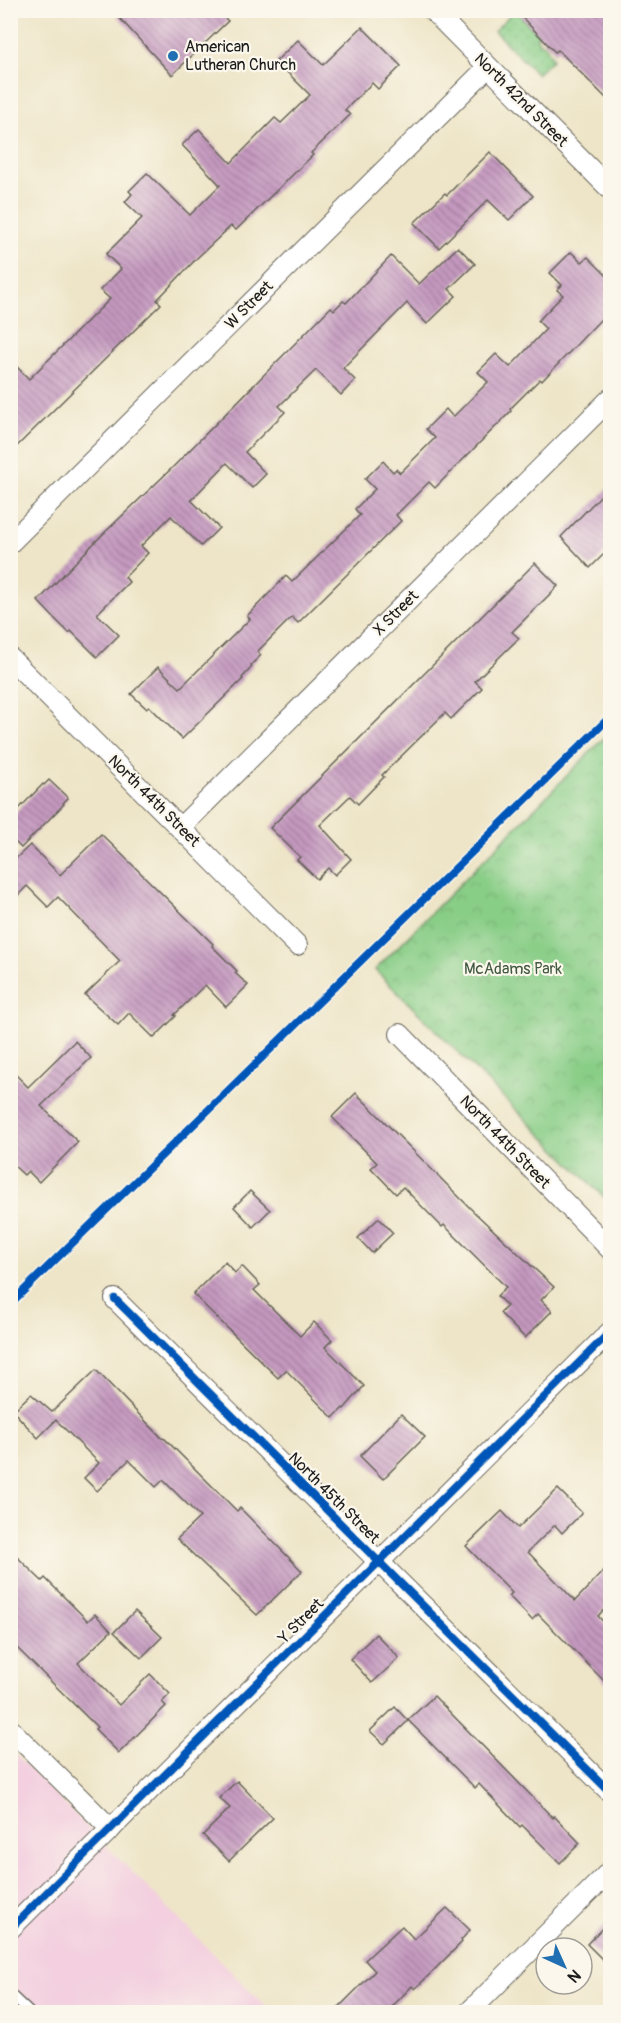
<svg xmlns="http://www.w3.org/2000/svg" width="621" height="2023" font-family="Pangolin,sans-serif">
  <style>
    .built { fill: #f3cfdf }
    .grass { fill: url(#grass-dots); stroke: #527552; stroke-width: 1.5 }
    .park { fill: url(#park-crowns); stroke: #527552; stroke-width: 1.5 }
    .building { fill: url(#building-back-hatch) }
    .lines { fill: none; stroke-linecap: round; stroke-linejoin: round }
    .lane-casing { stroke: #666258; stroke-width: 12 }
    .street-casing { stroke: #666258; stroke-width: 22 }
    .lane { stroke: #fff; stroke-width: 9 }
    .street { stroke: #fff; stroke-width: 20 }
    .cycleway-casing { stroke: #fbf7ec; stroke-width: 11 }
    .cycleway { stroke: #0057b8; stroke-width: 8 }
    .poi-dot { fill: #1f6fb2; stroke: #fbf7ec; stroke-width: 2 }
    .labels { text-anchor: middle; dominant-baseline: central; stroke-width: 4.5; stroke-linejoin: round; paint-order: stroke }
    .poi-label { font-size: 16px; fill: #1c1c1c; stroke: #fbf7ec; text-anchor: start }
    .street-label { font-size: 16px; fill: #1c1c1c; stroke: #fbf7ec }
    .park-label { font-size: 16px; fill: #425a41; stroke: #fbf7ec }
  </style>
  <defs>
    <pattern id="grass-dots" width="8" height="8" patternUnits="userSpaceOnUse" patternTransform="scale(1.5)"><rect width="8" height="8" fill="#89ce87"/><path d="M2 2h.1M6 6h.1" fill="none" stroke="#76b074" stroke-width="1.8" stroke-linecap="round"/></pattern>
    <pattern id="park-crowns" width="20" height="18" patternUnits="userSpaceOnUse" patternTransform="scale(1.5)"><rect width="20" height="18" fill="#89ce87"/><path d="M2 6a3 3 0 1 1 6 0M12 15a3 3 0 1 1 6 0" fill="none" stroke="#76b074"/></pattern>
    <pattern id="building-back-hatch" width="6" height="6" patternUnits="userSpaceOnUse" patternTransform="scale(1.5)"><rect width="6" height="6" fill="#c599c0"/><path d="M-1 5l2 2M0 0l6 6M5-1l2 2" fill="none" stroke="#9f7c9b"/></pattern>
  </defs>
  <rect width="100%" height="100%" fill="#fbf7ec"/>
  <filter id="ink" filterUnits="userSpaceOnUse"><feTurbulence type="fractalNoise" baseFrequency=".0167" numOctaves="2"/><feDisplacementMap in="SourceGraphic" scale="12" xChannelSelector="R" yChannelSelector="G"/><feConvolveMatrix kernelMatrix="1 2 1 2 8 2 1 2 1" color-interpolation-filters="sRGB"/></filter>
  <filter id="wash" filterUnits="userSpaceOnUse"><feTurbulence type="fractalNoise" baseFrequency=".008" numOctaves="4" result="noise"/><feDisplacementMap in="SourceGraphic" scale="24" xChannelSelector="R" yChannelSelector="G"/><feGaussianBlur stdDeviation="1.35" result="paint"/><feColorMatrix in="noise" values="0 0 0 0 0 0 0 0 0 0 0 0 0 0 0 0 0 1.4 0 .05"/><feComposite in="paint" operator="in"/></filter>
  <g filter="url(#wash)">
    <rect width="100%" height="100%" fill="#eee5c8"/>
    <polygon class="built" points="11,1750 271,2012 11,2012"/>
    <polygon class="grass" points="514,11 529,11 522,18 539,35 536,38 542,45 544,43 553,59 537,74 494,31"/>
    <polygon class="park" points="610,732 610,1203 375,970"/>
    <g id="blocks">
      <g class="building">
        <polygon points="112,10 216,10 228,21 172,75"/>
        <polygon points="515,10 610,10 610,102 558,50 555,52"/>
        <polygon points="362,27 401,66 378,89 372,83 345,110 350,115 311,153 313,155 236,230 231,226 198,257 157,300 161,304 10,453 10,360 29,379 110,299 100,290 121,269 106,254 142,218 125,202 132,194 129,191 147,173 190,215 220,185 182,145 199,129 231,163 275,118 281,123 310,95 276,61 298,40 323,65"/>
        <polygon points="490,152 533,196 509,220 488,200 439,248 414,223 445,193 447,195"/>
        <polygon points="458,247 475,264 449,289 456,296 427,324 407,303 343,368 355,380 341,395 316,370 279,406 285,412 245,452 266,474 252,488 227,463 191,500 219,528 201,546 171,516 141,546 148,553 125,577 129,582 97,614 119,635 97,657 71,631 69,633 54,618 38,601 99,538 171,469 331,307 334,310 343,301 346,303 391,256 419,284"/>
        <polygon points="571,252 582,262 588,257 610,279 610,329 601,319 542,381 540,379 510,409 511,411 435,488 429,482 396,515 401,521 298,623 292,617 257,652 261,655 251,665 252,667 242,678 243,679 182,739 149,706 146,708 131,694 158,667 180,688 250,619 247,616 286,576 292,582 360,515 355,509 375,489 365,479 383,461 393,472 396,469 400,473 435,438 426,429 446,409 453,417 488,382 478,372 496,354 510,367 546,329 538,321 563,295 557,290 562,285 550,273"/>
        <polygon points="610,486 610,548 590,568 561,537"/>
        <polygon points="535,563 558,586 512,632 519,638 475,681 482,688 451,719 445,713 382,775 384,777 358,804 350,796 320,825 351,859 335,875 328,868 317,879 297,860 300,857 270,828"/>
        <polygon points="49,780 68,798 63,803 64,804 21,848 10,837 10,818 43,784 44,785"/>
        <polygon points="101,834 213,944 212,946 237,971 235,973 248,985 226,1007 205,985 174,1015 176,1016 154,1038 129,1013 118,1025 85,995 120,961 58,897 48,907 27,886 10,903 10,864 30,845 60,875"/>
        <polygon points="75,1041 91,1058 41,1106 78,1142 39,1182 28,1171 24,1175 10,1162 10,1069 28,1087"/>
        <polygon points="356,1093 474,1212 554,1287 541,1300 552,1311 525,1338 500,1313 507,1306 497,1296 506,1287 444,1225 442,1227 403,1187 396,1194 371,1168 377,1163 332,1117"/>
        <polygon points="250,1191 270,1210 253,1227 234,1207"/>
        <polygon points="379,1218 393,1233 372,1253 358,1238"/>
        <polygon points="225,1262 235,1273 242,1266 260,1285 254,1290 300,1336 314,1322 332,1340 325,1347 364,1386 344,1409 343,1408 333,1418 286,1370 278,1378 193,1294"/>
        <polygon points="96,1370 162,1438 165,1439 237,1511 240,1508 302,1571 257,1615 177,1539 200,1517 163,1480 156,1487 129,1460 97,1491 84,1478 99,1463 56,1420 38,1438 13,1411 31,1394 52,1412"/>
        <polygon points="401,1414 425,1437 383,1479 360,1456"/>
        <polygon points="558,1489 582,1513 562,1533 555,1525 528,1552 575,1601 610,1564 610,1603 598,1616 610,1629 610,1687 538,1614 532,1620 509,1596 512,1593 466,1546 502,1511 518,1528"/>
        <polygon points="10,1550 42,1581 45,1578 88,1621 95,1614 111,1631 78,1663 119,1705 150,1674 170,1694 162,1702 166,1706 119,1753 95,1729 97,1727 10,1641"/>
        <polygon points="135,1611 162,1637 141,1658 114,1632"/>
        <polygon points="376,1634 399,1658 372,1683 350,1659"/>
        <polygon points="434,1696 553,1818 554,1816 580,1843 560,1863 522,1825 520,1827 479,1784 475,1788 408,1720"/>
        <polygon points="395,1707 408,1721 384,1744 370,1731"/>
        <polygon points="237,1781 273,1818 229,1861 203,1835 230,1808 219,1798"/>
        <polygon points="447,1908 470,1930 461,1940 462,1942 415,1989 412,1986 386,2013 333,2013 375,1971 365,1960 402,1926 414,1939"/>
        <polygon points="610,1920 610,1967 587,1944"/>
      </g>
    </g>
  </g>
  <g filter="url(#ink)">
    <use href="#blocks" fill-opacity="0" stroke="#666258" stroke-width="1.5"/>
    <g class="lines">
      <g class="lane-casing">
        <polyline id="lane" points="10,1994 29,2012"/>
      </g>
      <g class="street-casing">
        <g id="street">
          <polyline points="432,10 610,189"/>
          <polyline points="10,543 488,67"/>
          <polyline points="10,658 297,945"/>
          <polyline points="181,827 610,399"/>
          <polyline points="400,1034 610,1249"/>
          <polyline points="115,1299 610,1792"/>
          <polyline points="10,1729 111,1829"/>
          <polyline points="10,1929 610,1332"/>
          <polyline points="469,2012 610,1871"/>
        </g>
      </g>
      <use href="#lane" class="lane"/>
      <use href="#street" class="street"/>
      <g class="cycleway-casing">
        <g id="cycleway">
          <polyline points="115,1299 610,1792"/>
          <polyline points="10,1304 610,717"/>
          <polyline points="10,1929 610,1332"/>
        </g>
      </g>
      <use href="#cycleway" class="cycleway"/>
    </g>
  </g>
  <circle class="poi-dot" cx="173" cy="56" r="6"/>
  <g class="labels">
    <g class="poi-label">
      <text x="185" y="47">American<tspan x="185" dy="18">Lutheran Church</tspan></text>
    </g>
    <g class="street-label">
      <text transform="translate(521 100) rotate(45)">North 42nd Street</text>
      <text transform="translate(249 305) rotate(-45)">W Street</text>
      <text transform="translate(396 613) rotate(-45)">X Street</text>
      <text transform="translate(154 801) rotate(45)">North 44th Street</text>
      <text transform="translate(505 1142) rotate(46)">North 44th Street</text>
      <text transform="translate(334 1498) rotate(45)">North 45th Street</text>
      <text transform="translate(301 1621) rotate(-45)">Y Street</text>
    </g>
    <g class="park-label">
      <text x="513" y="969">McAdams Park</text>
    </g>
  </g>
  <rect width="621" height="2023" fill="none" stroke="#fbf7ec" stroke-width="36"/>
  <g transform="translate(564 1966) rotate(135)"><circle r="28" fill="#fbf7ec" stroke="#a29f99" stroke-width="1.5"/>
  <path d="M0-4.5L10 22L0 15L-10 22Z" fill="#1f6fb2"/>
  <text y="-9" font-size="16" font-weight="bold" text-anchor="middle" fill="#1c1c1c">N</text>
  </g>
</svg>
